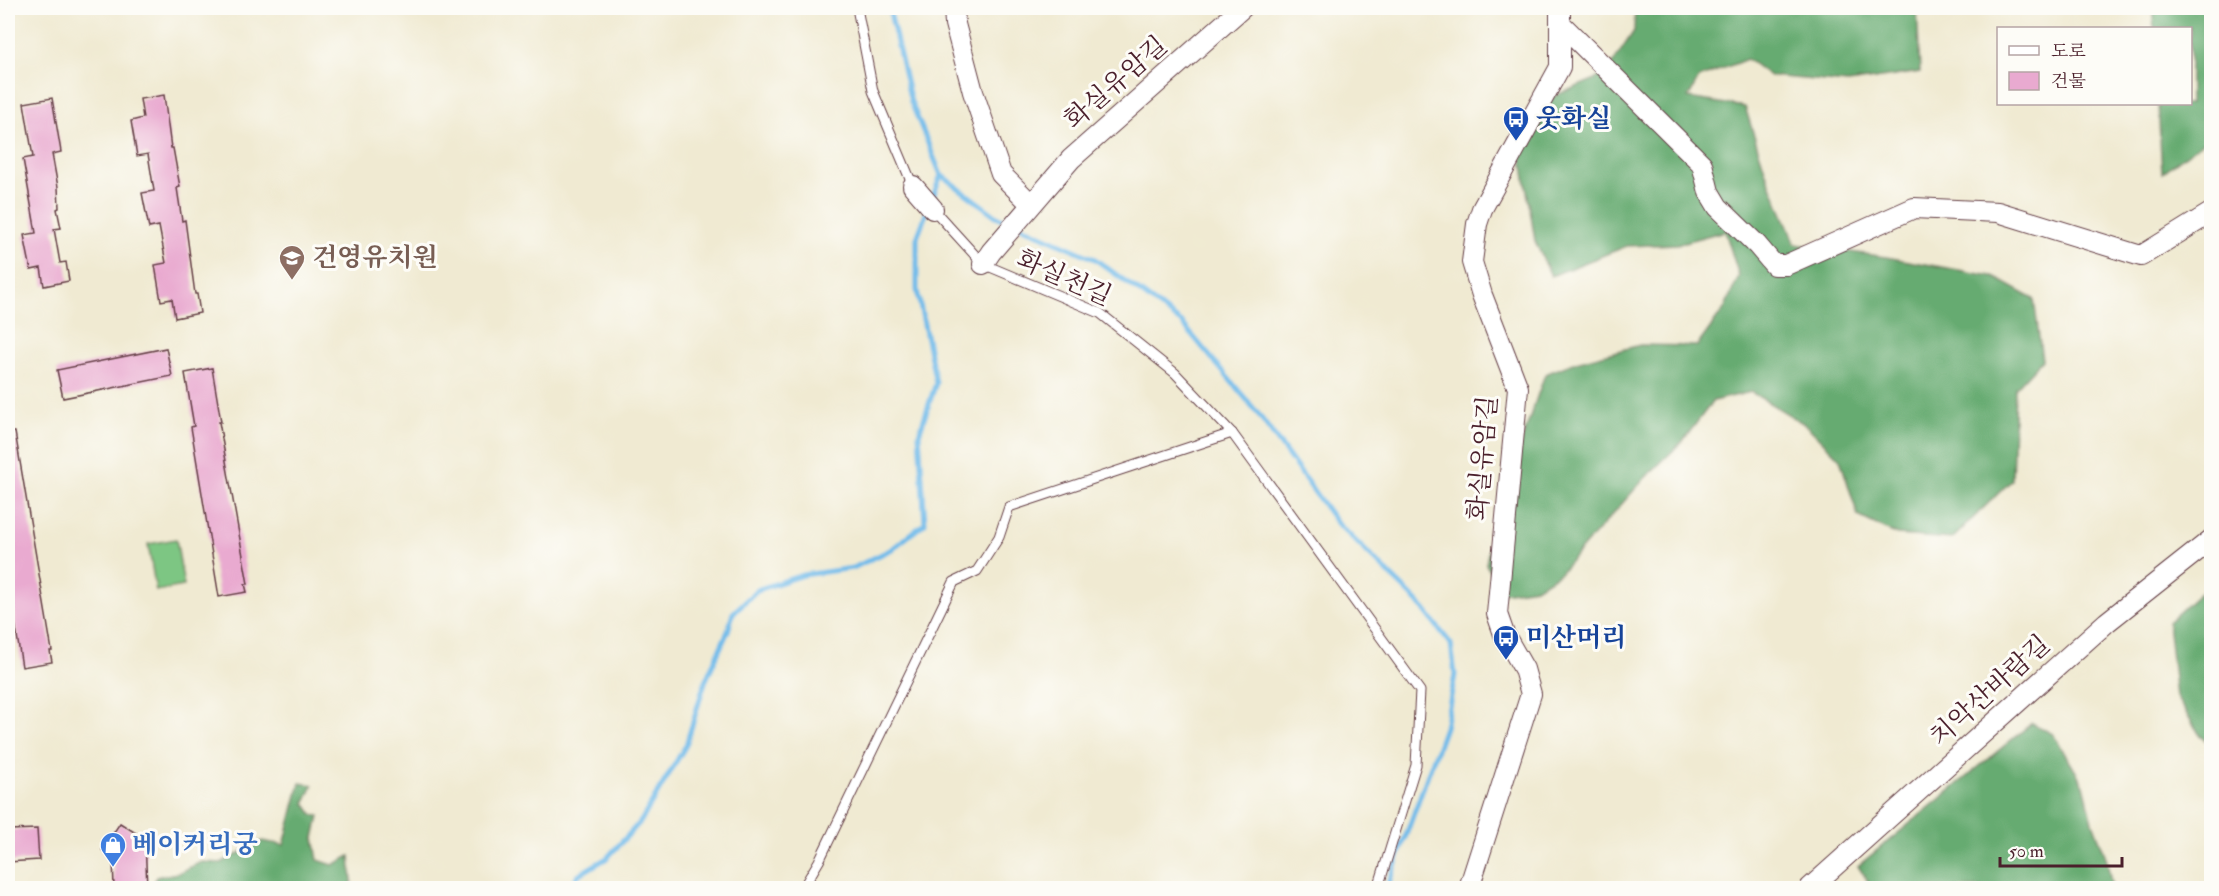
<svg xmlns="http://www.w3.org/2000/svg" width="2219" height="896" font-family="'IM FELL Double Pica','Noto Serif KR',serif">
  <style>
    .green { fill: #7dc683; stroke: #647257; stroke-width: 1.5 }
    .forest { fill: #66ab71; stroke: #58654e; stroke-width: 1.5 }
    .lines { fill: none; stroke-linecap: round; stroke-linejoin: round }
    .stream { stroke: #71bbea; stroke-width: 5 }
    .building { fill: #e9aad0 }
    .lane-casing { stroke: #633d44; stroke-width: 11 }
    .street-casing { stroke: #633d44; stroke-width: 22 }
    .lane { stroke: #fff; stroke-width: 9 }
    .street { stroke: #fff; stroke-width: 20 }
    .labels { text-anchor: middle; dominant-baseline: central; stroke-width: 6; stroke-linejoin: round; paint-order: stroke }
    .street-label { font-size: 26px; fill: #4a1f2b; stroke: #fdfcf7 }
    .transit-label { font-size: 26px; font-weight: bold; fill: #164399; stroke: #fdfcf7; text-anchor: start }
    .education-label { font-size: 26px; font-weight: bold; fill: #785e54; stroke: #fdfcf7; text-anchor: start }
    .shop-label { font-size: 26px; font-weight: bold; fill: #366cbe; stroke: #fdfcf7; text-anchor: start }
  </style>
  <rect width="100%" height="100%" fill="#fdfcf7"/>
  <filter id="ink" filterUnits="userSpaceOnUse"><feTurbulence type="fractalNoise" baseFrequency=".0167" numOctaves="2"/><feDisplacementMap in="SourceGraphic" scale="12" xChannelSelector="R" yChannelSelector="G"/><feConvolveMatrix kernelMatrix="1 2 1 2 8 2 1 2 1" color-interpolation-filters="sRGB"/></filter>
  <filter id="wash" filterUnits="userSpaceOnUse"><feTurbulence type="fractalNoise" baseFrequency=".008" numOctaves="4" result="noise"/><feDisplacementMap in="SourceGraphic" scale="24" xChannelSelector="R" yChannelSelector="G"/><feGaussianBlur stdDeviation="1.35" result="paint"/><feColorMatrix in="noise" values="0 0 0 0 0 0 0 0 0 0 0 0 0 0 0 0 0 1.4 0 .05"/><feComposite in="paint" operator="in"/></filter>
  <g filter="url(#wash)">
    <rect width="100%" height="100%" fill="#f0ead2"/>
    <polygon class="green" points="176,539 184,586 156,591 148,544"/>
    <g class="forest">
      <polygon points="1635,8 1917,8 1920,72 1848,83 1770,76 1747,59 1699,78 1688,98 1745,107 1766,173 1795,244 1886,257 1992,276 2034,299 2042,360 2015,389 2012,480 1952,539 1897,535 1858,516 1840,459 1806,425 1751,392 1713,401 1682,442 1645,478 1560,573 1536,588 1502,593 1486,564 1494,520 1545,374 1576,362 1640,345 1697,346 1724,309 1739,276 1725,231 1677,244 1627,246 1551,276 1535,241 1520,147 1540,102 1605,75 1634,31"/>
      <polygon points="2152,8 2211,8 2211,136 2162,173 2158,104 2190,104 2190,28 2154,28"/>
      <polygon points="2211,583 2211,745 2200,735 2176,697 2168,622"/>
      <polygon points="2032,723 2053,734 2084,785 2093,822 2107,860 2112,888 1872,888 1858,866"/>
      <polygon points="300,783 313,785 305,803 313,815 319,816 314,838 318,860 333,865 350,856 352,881 350,888 152,888 156,877 178,873 201,862 221,863 262,841 284,845"/>
    </g>
    <g class="lines">
      <g class="stream">
        <polyline points="889,8 911,102 941,175 996,216 1012,223"/>
        <polyline points="932,199 941,175"/>
        <polyline points="1020,226 1095,259 1182,323 1256,411 1336,522 1418,602 1451,644 1455,675 1445,727 1387,888"/>
        <polyline points="570,888 578,875 607,858 641,821 686,745 705,682 728,631 733,613 757,590 803,575 853,568 892,549 925,523 919,434 936,383 917,290 917,238 927,211"/>
      </g>
    </g>
    <g id="blocks">
      <g class="building">
        <polygon points="164,95 171,148 173,148 180,187 177,188 182,221 185,220 195,294 197,294 200,313 175,318 172,299 161,301 155,265 166,263 159,226 149,228 142,193 154,191 148,154 137,156 131,121 143,118 140,99"/>
        <polygon points="52,98 61,152 52,154 58,187 59,208 57,209 61,228 54,229 60,263 66,262 69,281 44,286 41,268 31,270 24,235 36,233 23,159 33,157 24,103"/>
        <polygon points="166,348 172,376 63,398 57,370"/>
        <polygon points="212,368 221,422 219,422 248,584 245,584 247,592 219,597 191,427 194,426 185,373"/>
        <polygon points="8,432 15,432 52,651 50,651 52,662 22,667 8,578"/>
        <polygon points="120,823 145,839 147,888 114,888 113,858 102,850"/>
        <polygon points="37,829 39,860 8,862 8,830"/>
      </g>
    </g>
  </g>
  <g filter="url(#ink)">
    <use href="#blocks" fill-opacity="0" stroke="#633d44" stroke-width="1.5"/>
    <g class="lines">
      <g class="lane-casing">
        <g id="lane">
          <polyline points="857,8 873,91 913,186"/>
          <polyline points="933,209 983,264 1100,313 1175,373 1232,433 1420,691 1416,765 1378,888"/>
          <polyline points="803,888 819,861 954,582 977,571 999,537 1009,507 1232,433"/>
        </g>
      </g>
      <g class="street-casing">
        <g id="street">
          <polyline points="954,8 955,24 973,92 1001,174 1031,204"/>
          <polyline points="1560,23 1702,164 1709,192 1718,207 1757,245 1774,265 1786,265 1914,208 1998,212 2141,256 2212,212"/>
          <polyline points="913,186 933,209"/>
          <polyline points="983,264 991,252 1071,159 1242,8"/>
          <polyline points="1469,888 1531,694 1524,669 1504,634 1497,614 1518,388 1482,295 1472,262 1477,224 1482,209 1560,67 1560,8"/>
          <polyline points="1810,888 2107,622 2212,539"/>
        </g>
      </g>
      <use href="#lane" class="lane"/>
      <use href="#street" class="street"/>
    </g>
  </g>
  <defs>
    <g id="bus-pin" transform="scale(1.35)"><path d="M0 17L-7.5 6A9.5 9.5 0 1 1 7.5 6Z" fill="#1a4fb4" stroke="#fdfcf7"/><path d="M-5-6H5V4H4V6H2V4H-2V6H-4V4H-5ZM-3.5-4V0h7V-4ZM-3.5 1.2v1.5H-2V1.2ZM2 1.2v1.5H3.5V1.2Z" fill="#fff"/></g>
    <g id="school-pin" transform="scale(1.35)"><path d="M0 17L-7.5 6A9.5 9.5 0 1 1 7.5 6Z" fill="#8d6e63" stroke="#fdfcf7"/><path d="M0-5L7-2L0 1L-7-2ZM-4 1L0 2.5L4 1V4Q0 6-4 4Z" fill="#fff"/></g>
    <g id="shop-pin" transform="scale(1.35)"><path d="M0 17L-7.5 6A9.5 9.5 0 1 1 7.5 6Z" fill="#3f7fe0" stroke="#fdfcf7"/><path d="M-5-2.5h2.3a2.7 3.5 0 0 1 5.4 0H5L5.5 6h-11ZM-1.5-2.5h3a1.5 2.3 0 0 0-3 0Z" fill="#fff"/></g>
  </defs>
  <g fill-rule="evenodd">
    <use href="#bus-pin" x="1516" y="119"/>
    <use href="#school-pin" x="292" y="258"/>
    <use href="#bus-pin" x="1506" y="638"/>
    <use href="#shop-pin" x="113" y="845"/>
  </g>
  <g class="labels">
    <g class="street-label">
      <text transform="translate(1116 83) rotate(-41)">화실유암길</text>
      <text transform="translate(1064 278) rotate(24)">화실천길</text>
      <text transform="translate(1483 458) rotate(-85)">화실유암길</text>
      <text transform="translate(1990 691) rotate(-42)">치악산바람길</text>
    </g>
    <g class="transit-label">
      <text x="1536" y="119">웃화실</text>
      <text x="1526" y="638">미산머리</text>
    </g>
    <g class="education-label">
      <text x="312" y="258">건영유치원</text>
    </g>
    <g class="shop-label">
      <text x="132" y="845">베이커리궁</text>
    </g>
  </g>
  <rect width="2219" height="896" fill="none" stroke="#fdfcf7" stroke-width="30"/>
  <rect x="1997" y="27" width="195" height="78" fill="#fdfcf7" stroke="#b5a4a5" stroke-width="1.5"/>
  <rect x="2009" y="46" width="30" height="9" fill="#ffffff" stroke="#b5a4a5" stroke-width="1.5"/>
  <text x="2051" y="57" font-size="18" fill="#4a1f2b">도로</text>
  <rect x="2009" y="72" width="30" height="18" fill="#e9aad0" stroke="#b5a4a5" stroke-width="1.5"/>
  <text x="2051" y="87" font-size="18" fill="#4a1f2b">건물</text>
  <path d="M2000 857v9h122v-9" fill="none" stroke="#4a1f2b" stroke-width="3"/>
  <text x="2009" y="857" font-size="18" fill="#4a1f2b" stroke="#fdfcf7" stroke-width="4.5" paint-order="stroke">50 m</text>
</svg>
